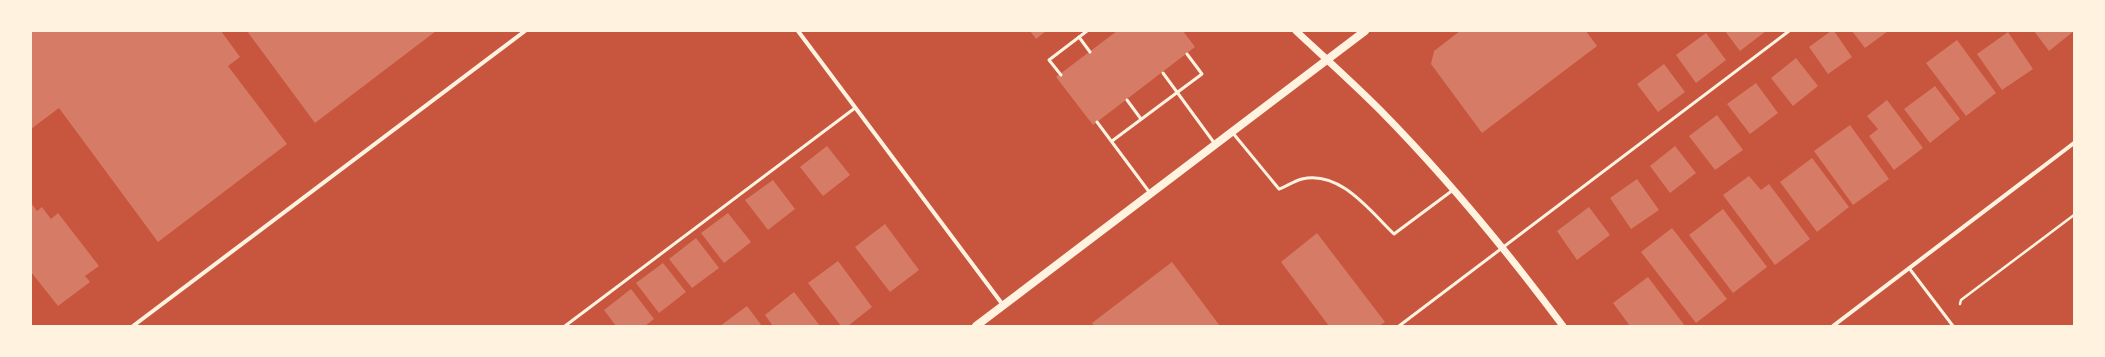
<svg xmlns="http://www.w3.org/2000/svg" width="2105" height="357" font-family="'Asap Condensed',sans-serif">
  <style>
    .building { fill: #d67c66 }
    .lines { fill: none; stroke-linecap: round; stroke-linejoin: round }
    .path { stroke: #fff3e0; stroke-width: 2.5 }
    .service { stroke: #fff3e0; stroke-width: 3 }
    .minor { stroke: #fff3e0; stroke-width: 4 }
    .tertiary { stroke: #fff3e0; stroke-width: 7 }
    .secondary { stroke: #fff3e0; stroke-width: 8 }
  </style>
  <rect width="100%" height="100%" fill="#c8553d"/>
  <g class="building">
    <polygon points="31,31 221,31 240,57 228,66 287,144 158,242 59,108 31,129"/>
    <polygon points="247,31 436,31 315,123"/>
    <polygon points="1030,31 1046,31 1036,39"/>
    <polygon points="1117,31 1183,31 1195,47 1093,125 1056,77"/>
    <polygon points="1460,31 1586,31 1597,46 1482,133 1431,64 1434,51"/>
    <polygon points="1725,31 1766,31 1740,51"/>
    <polygon points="1831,31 1834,31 1852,57 1828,74 1809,47"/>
    <polygon points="1852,31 1888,31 1865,48"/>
    <polygon points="2034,31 2074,31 2049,51"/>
    <polygon points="2008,32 2033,69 2002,90 1977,54"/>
    <polygon points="1706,33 1726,60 1696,83 1676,55"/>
    <polygon points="1957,40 1996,93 1966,116 1926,63"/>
    <polygon points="1796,58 1818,86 1793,106 1771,78"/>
    <polygon points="1664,64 1685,92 1658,112 1637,84"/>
    <polygon points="1756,83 1778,113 1750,134 1727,104"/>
    <polygon points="1935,86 1960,119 1930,143 1904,109"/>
    <polygon points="1887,100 1923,148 1894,170 1869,136 1878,129 1867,116"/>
    <polygon points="1717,115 1743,150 1715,170 1689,136"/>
    <polygon points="1850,125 1889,179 1853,205 1814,151"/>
    <polygon points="827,146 850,175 823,196 800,167"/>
    <polygon points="1675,146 1696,173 1670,193 1650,166"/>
    <polygon points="1812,158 1849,207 1817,232 1780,182"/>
    <polygon points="1749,176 1761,190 1769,184 1810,239 1775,265 1723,195"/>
    <polygon points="1637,179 1659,210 1631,229 1610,198"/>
    <polygon points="773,180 795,209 768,230 745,200"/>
    <polygon points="31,203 37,211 42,207 51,219 58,213 99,266 85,276 90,282 58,306 31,272"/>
    <polygon points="1589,207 1610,235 1577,260 1557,231"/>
    <polygon points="1723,209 1767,267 1733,293 1689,235"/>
    <polygon points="728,213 751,242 724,263 701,233"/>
    <polygon points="885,224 919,270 890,292 855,247"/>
    <polygon points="1672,228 1727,299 1696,323 1641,252"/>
    <polygon points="1317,233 1385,322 1379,326 1329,326 1281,262"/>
    <polygon points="696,238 719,268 692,288 669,259"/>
    <polygon points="838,261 872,307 848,326 841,326 808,283"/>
    <polygon points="1172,262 1220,326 1094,326 1092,323"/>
    <polygon points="663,263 686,292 659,313 636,283"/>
    <polygon points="1648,277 1685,326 1630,326 1613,303"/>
    <polygon points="631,289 654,319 645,326 616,326 604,310"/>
    <polygon points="794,292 820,326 773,326 765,315"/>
    <polygon points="747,306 762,326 720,326"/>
  </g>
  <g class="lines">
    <polyline class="path" points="1960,304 1961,300 2074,215"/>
    <g class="service">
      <polyline points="1079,37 1090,52"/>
      <polyline points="1163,73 1215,144"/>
      <polyline points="1061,75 1049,60 1087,31"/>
      <polyline points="1127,100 1141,119"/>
      <polyline points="1097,122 1150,193"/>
      <path d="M 1232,132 L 1279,189 C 1287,186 1294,181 1302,179 C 1340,170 1370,211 1394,234 L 1453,190"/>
      <polyline points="1112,141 1202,74 1187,54"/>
      <polyline points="1909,268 1953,326"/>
      <polyline points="565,326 855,108"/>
      <polyline points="1399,326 1789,31"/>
    </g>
    <g class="minor">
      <polyline points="798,31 1003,305"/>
      <polyline points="133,326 525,31"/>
      <polyline points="1833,326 2074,143"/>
    </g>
    <path class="tertiary" d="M 1296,31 C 1324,57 1353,83 1380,110 C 1446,177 1507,251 1563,326"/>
    <polyline class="secondary" points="976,326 1365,31"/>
  </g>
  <rect width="2105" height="357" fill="none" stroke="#fff3e0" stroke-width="64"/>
</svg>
